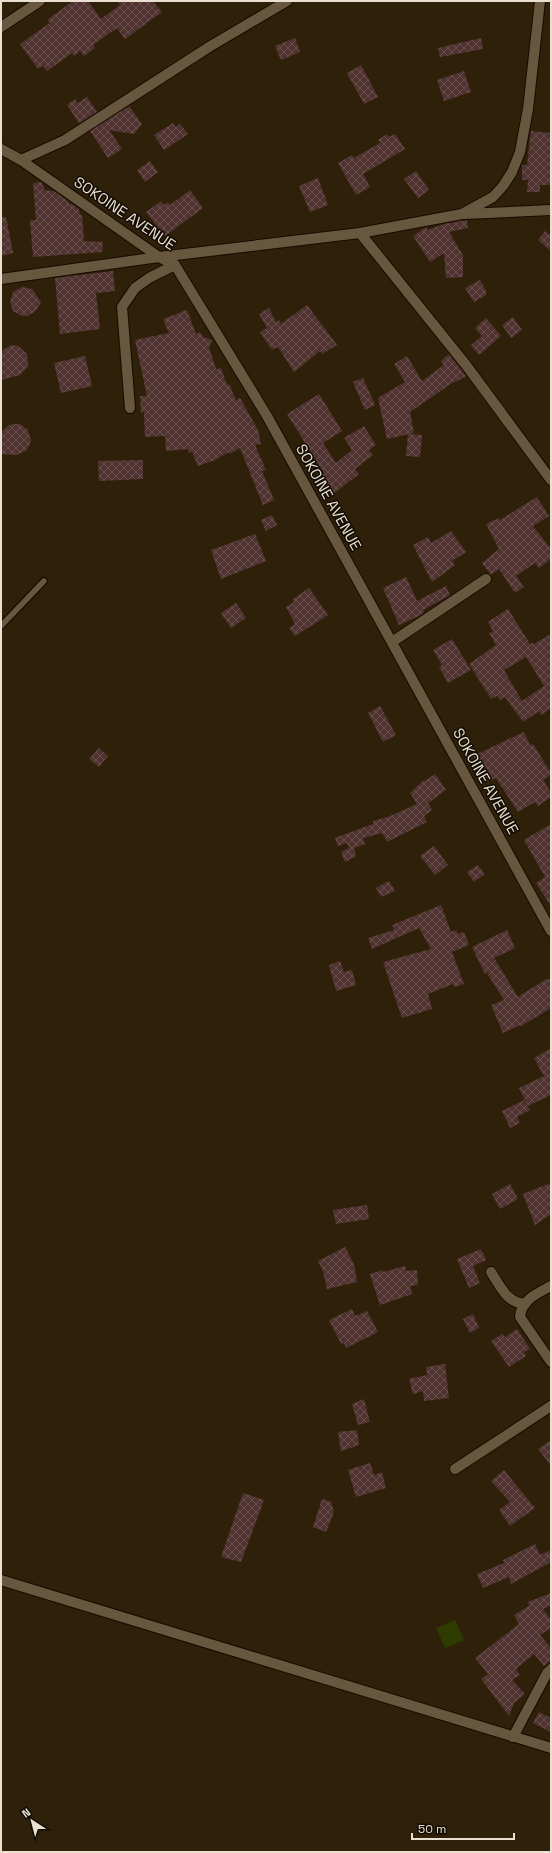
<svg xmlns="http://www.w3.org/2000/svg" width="552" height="1853" font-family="'Space Grotesk',sans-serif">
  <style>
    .green { fill: #2e3c00 }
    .building { fill: url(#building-cross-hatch); fill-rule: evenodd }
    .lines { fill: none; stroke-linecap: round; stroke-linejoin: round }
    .service-casing { stroke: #170a00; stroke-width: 8 }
    .minor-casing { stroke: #170a00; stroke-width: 12 }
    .tertiary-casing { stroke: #170a00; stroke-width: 12 }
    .service { stroke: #66573e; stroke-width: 5.5 }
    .minor { stroke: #66573e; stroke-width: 10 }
    .tertiary { stroke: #66573e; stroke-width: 10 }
    .labels { text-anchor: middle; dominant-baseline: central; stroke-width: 3; stroke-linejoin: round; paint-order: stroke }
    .street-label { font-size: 15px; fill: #e9e0d2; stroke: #120c04 }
  </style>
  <defs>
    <pattern id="building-cross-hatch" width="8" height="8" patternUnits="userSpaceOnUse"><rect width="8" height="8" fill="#503331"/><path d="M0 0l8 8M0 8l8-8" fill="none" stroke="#69504e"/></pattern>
  </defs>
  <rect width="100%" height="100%" fill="#2f2109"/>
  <polygon class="green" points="455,1620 464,1640 445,1648 436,1628"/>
  <g class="building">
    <polygon points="73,1 88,1 101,19 120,5 117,1 153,1 162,12 125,39 117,28 93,45 95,48 84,56 80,51 74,56 72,53 47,71 43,66 38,69 20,44 50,23 47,20"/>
    <polygon points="295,38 300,52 281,60 275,46"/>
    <polygon points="481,38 483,49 440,57 438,48"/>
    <polygon points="361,65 378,97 364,104 347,73"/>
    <polygon points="464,71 471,92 444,101 437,80"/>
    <polygon points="87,97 97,112 79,123 67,105 75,99 78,103"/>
    <polygon points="129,106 142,124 134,134 109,130 122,149 108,158 90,131"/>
    <polygon points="173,123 176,127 180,124 188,134 164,150 154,135"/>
    <polygon points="531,131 551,133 551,185 540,185 540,192 527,192 528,180 522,180 522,165 527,165"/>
    <polygon points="387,134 389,137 395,134 405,149 363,174 370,187 356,195 338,163 352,155 354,158 380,143 378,140"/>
    <polygon points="150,161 158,172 145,182 137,170"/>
    <polygon points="416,171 429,190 418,198 404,179"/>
    <polygon points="318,178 328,205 310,212 299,186"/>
    <polygon points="41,182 43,184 44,190 54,191 69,202 69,204 72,204 79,209 80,215 82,215 84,241 103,242 102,252 33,257 30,220 36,220 33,183"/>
    <polygon points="190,190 203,208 165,236 146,212 161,201 164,205 168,202 170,205"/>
    <polygon points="1,217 6,217 13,253 1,256"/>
    <polygon points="467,220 468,228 449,232 463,255 463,277 446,278 444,253 430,262 413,236 426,227 428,230 444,224"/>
    <polygon points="545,231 551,236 551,251 538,240"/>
    <polygon points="113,271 115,291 96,293 100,329 60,334 55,278"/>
    <polygon points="480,280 486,291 486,295 474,302 465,288"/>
    <polygon points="22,287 32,289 41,302 36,311 27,316 22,316 13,311 10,302 13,292"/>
    <polygon points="307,305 337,345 322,354 320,351 294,372 278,347 272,350 260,332 267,328 259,314 269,308 276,322 279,320 281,324"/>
    <polygon points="187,310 196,334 200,332 203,337 212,340 209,348 216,369 221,368 227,385 229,384 236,400 240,398 258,430 261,444 255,445 266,470 262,471 274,500 263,505 240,448 230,454 229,452 215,460 198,466 192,452 189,453 188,449 166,451 165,436 145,437 144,412 141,413 140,396 147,396 135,340 169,333 163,319"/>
    <polygon points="513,317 522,330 511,338 502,325"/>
    <polygon points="486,318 501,336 479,355 471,345 482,336 475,328"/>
    <polygon points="12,345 18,346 27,354 28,366 20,375 1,380 1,351"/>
    <polygon points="449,354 466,376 456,382 455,381 410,412 414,433 387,439 378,398 405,382 394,364 407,356 422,381 444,365 441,361"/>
    <polygon points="85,356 92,386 61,393 54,363"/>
    <polygon points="363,378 375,405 365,410 353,382"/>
    <polygon points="319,394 342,431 323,443 336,463 352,450 344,438 364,426 376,445 369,450 373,455 355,469 359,474 333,494 319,476 324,473 287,414"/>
    <polygon points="14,424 20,424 28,430 31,441 29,446 26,451 16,455 1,454 1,432 9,425"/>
    <polygon points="408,434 422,435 420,457 406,456"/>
    <polygon points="143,460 143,479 99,481 98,461"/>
    <polygon points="537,497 549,516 533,526 551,549 551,559 539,568 535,563 516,576 524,587 515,593 499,569 491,575 482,563 499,549 486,524 499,518 500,520"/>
    <polygon points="272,515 277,525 266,531 261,520"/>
    <polygon points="451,531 466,552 452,561 455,565 432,582 413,545 428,537 431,543"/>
    <polygon points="255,534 266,561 221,579 211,550"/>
    <polygon points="406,577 417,601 446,586 450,595 423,610 424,612 421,615 399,625 383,588"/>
    <polygon points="309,588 328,615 295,636 289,628 295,624 286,607 294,602 293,599"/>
    <polygon points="236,603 246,618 231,628 221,613"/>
    <path d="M 508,609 L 530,644 L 533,643 L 534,644 L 551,634 L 551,708 L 541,715 L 539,711 L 523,722 L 505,697 L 500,700 L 497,696 L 491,699 L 469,664 L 496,645 L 489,633 L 493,631 L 488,622 ZM 526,657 L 544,686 L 522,701 L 504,670 Z"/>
    <polygon points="452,639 471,670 448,683 439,667 442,665 433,650"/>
    <polygon points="380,706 396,735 383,742 368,713"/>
    <polygon points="524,732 530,745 533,744 551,773 551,775 543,780 551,793 551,797 538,806 535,802 518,812 496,778 487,782 473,756"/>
    <polygon points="99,748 108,756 99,767 89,759"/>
    <polygon points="435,774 446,790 428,803 432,810 424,816 427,822 387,842 382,833 363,838 365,844 354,848 356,856 345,862 341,852 349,848 347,843 338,846 335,838 373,824 373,821 388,817 417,804 410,793 424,780 425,781"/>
    <polygon points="551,824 551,906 536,883 545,877 524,840"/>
    <polygon points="434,846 448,865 435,875 420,856"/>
    <polygon points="478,865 485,874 474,882 467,872"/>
    <polygon points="389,881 395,891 381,897 376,888"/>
    <polygon points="441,905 451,932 456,930 458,934 464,932 469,945 452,952 464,984 455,987 453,984 428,994 432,1009 402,1018 383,962 431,949 419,928 372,949 368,938 394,930 392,925"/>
    <polygon points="507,930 515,948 494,958 518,997 546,979 547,980 551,978 551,1008 521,1026 520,1025 503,1033 491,1005 504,1000 487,973 485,974 472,947"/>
    <polygon points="340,961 344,972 352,970 356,985 336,991 329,965"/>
    <polygon points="551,1048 551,1095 528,1106 519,1088 544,1076 534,1058"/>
    <polygon points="524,1100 530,1110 517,1117 520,1123 510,1128 502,1111"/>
    <polygon points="551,1183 551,1214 535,1225 523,1194"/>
    <polygon points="510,1184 518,1199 500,1209 492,1194"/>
    <polygon points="367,1205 369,1219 336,1224 333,1210"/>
    <polygon points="345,1247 354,1264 357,1282 327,1289 323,1271 318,1261"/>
    <polygon points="481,1249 486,1260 473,1266 480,1283 469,1288 457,1259"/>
    <polygon points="405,1266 406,1271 417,1270 418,1285 410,1286 412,1294 380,1305 370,1274 383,1270 383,1272"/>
    <polygon points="352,1309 355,1316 367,1311 378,1332 346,1348 344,1343 341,1344 329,1320"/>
    <polygon points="473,1314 479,1328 470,1333 463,1319"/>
    <polygon points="517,1329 530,1349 524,1352 526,1356 509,1367 491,1341 502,1334 505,1337"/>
    <polygon points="445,1364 449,1398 424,1401 423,1391 413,1394 409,1379 427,1375 426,1367"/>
    <polygon points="364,1399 370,1422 358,1425 352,1404"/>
    <polygon points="357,1430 359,1445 341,1451 338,1432"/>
    <polygon points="551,1440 551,1466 538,1449"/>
    <polygon points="370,1463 374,1475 382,1472 386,1488 356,1497 348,1470"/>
    <polygon points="504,1470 535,1508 510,1526 499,1510 510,1502 491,1481"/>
    <polygon points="243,1493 264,1500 241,1562 221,1557"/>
    <polygon points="322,1499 331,1502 334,1512 326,1532 313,1527"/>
    <polygon points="535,1544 540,1555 551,1550 551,1562 511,1584 509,1577 483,1588 477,1574 504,1563 503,1560"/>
    <polygon points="551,1593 551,1605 543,1609 551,1620 551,1628 540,1635 551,1648 551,1660 544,1666 534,1654 516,1669 520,1675 512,1680 525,1694 514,1703 509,1716 481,1679 488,1674 475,1658 519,1624 514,1615 529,1606 528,1602"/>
    <polygon points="539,1712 551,1718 551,1732 533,1723"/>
  </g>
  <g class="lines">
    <g class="service-casing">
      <polyline id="service" points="1,626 44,581"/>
    </g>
    <g class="minor-casing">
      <g id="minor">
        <polyline points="1,27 40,1"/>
        <polyline points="21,160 65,140 209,47 287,1"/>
        <polyline points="464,214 551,210"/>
        <polyline points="360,233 466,365 551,480"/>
        <polyline points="1,279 159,257 360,233 462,214 493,197 503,186 512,172 520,152 528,109 540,1"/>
        <polyline points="130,408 122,307 135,288 149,278 175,265"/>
        <polyline points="392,642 486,579"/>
        <path d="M 491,1272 C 500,1286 507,1303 525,1304"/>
        <path d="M 551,1286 C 538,1293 521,1300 520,1317 L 551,1362"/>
        <polyline points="455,1469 551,1406"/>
        <polyline points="1,1580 551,1748"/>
        <polyline points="513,1737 547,1673 551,1669"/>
      </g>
    </g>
    <g class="tertiary-casing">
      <polyline id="tertiary" points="1,149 21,160 159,257 175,265 267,416 551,931"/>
    </g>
    <use href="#service" class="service"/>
    <use href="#minor" class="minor"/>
    <use href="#tertiary" class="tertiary"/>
  </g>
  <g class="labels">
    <g class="street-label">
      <text transform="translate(125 213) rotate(34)">SOKOINE AVENUE</text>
      <text transform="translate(329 497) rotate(61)">SOKOINE AVENUE</text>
      <text transform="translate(486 781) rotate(61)">SOKOINE AVENUE</text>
    </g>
  </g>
  <rect width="552" height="1853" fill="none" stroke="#e9e0d2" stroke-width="4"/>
  <g transform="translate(32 1821) rotate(324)" stroke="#120c04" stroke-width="3" paint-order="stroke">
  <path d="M0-3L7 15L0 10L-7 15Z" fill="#e9e0d2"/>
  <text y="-6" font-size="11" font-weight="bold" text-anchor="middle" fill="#e9e0d2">N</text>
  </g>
  <path d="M412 1833v6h102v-6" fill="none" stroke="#e9e0d2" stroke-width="2"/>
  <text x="418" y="1833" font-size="12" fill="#e9e0d2" stroke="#120c04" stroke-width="3" paint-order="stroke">50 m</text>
</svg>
